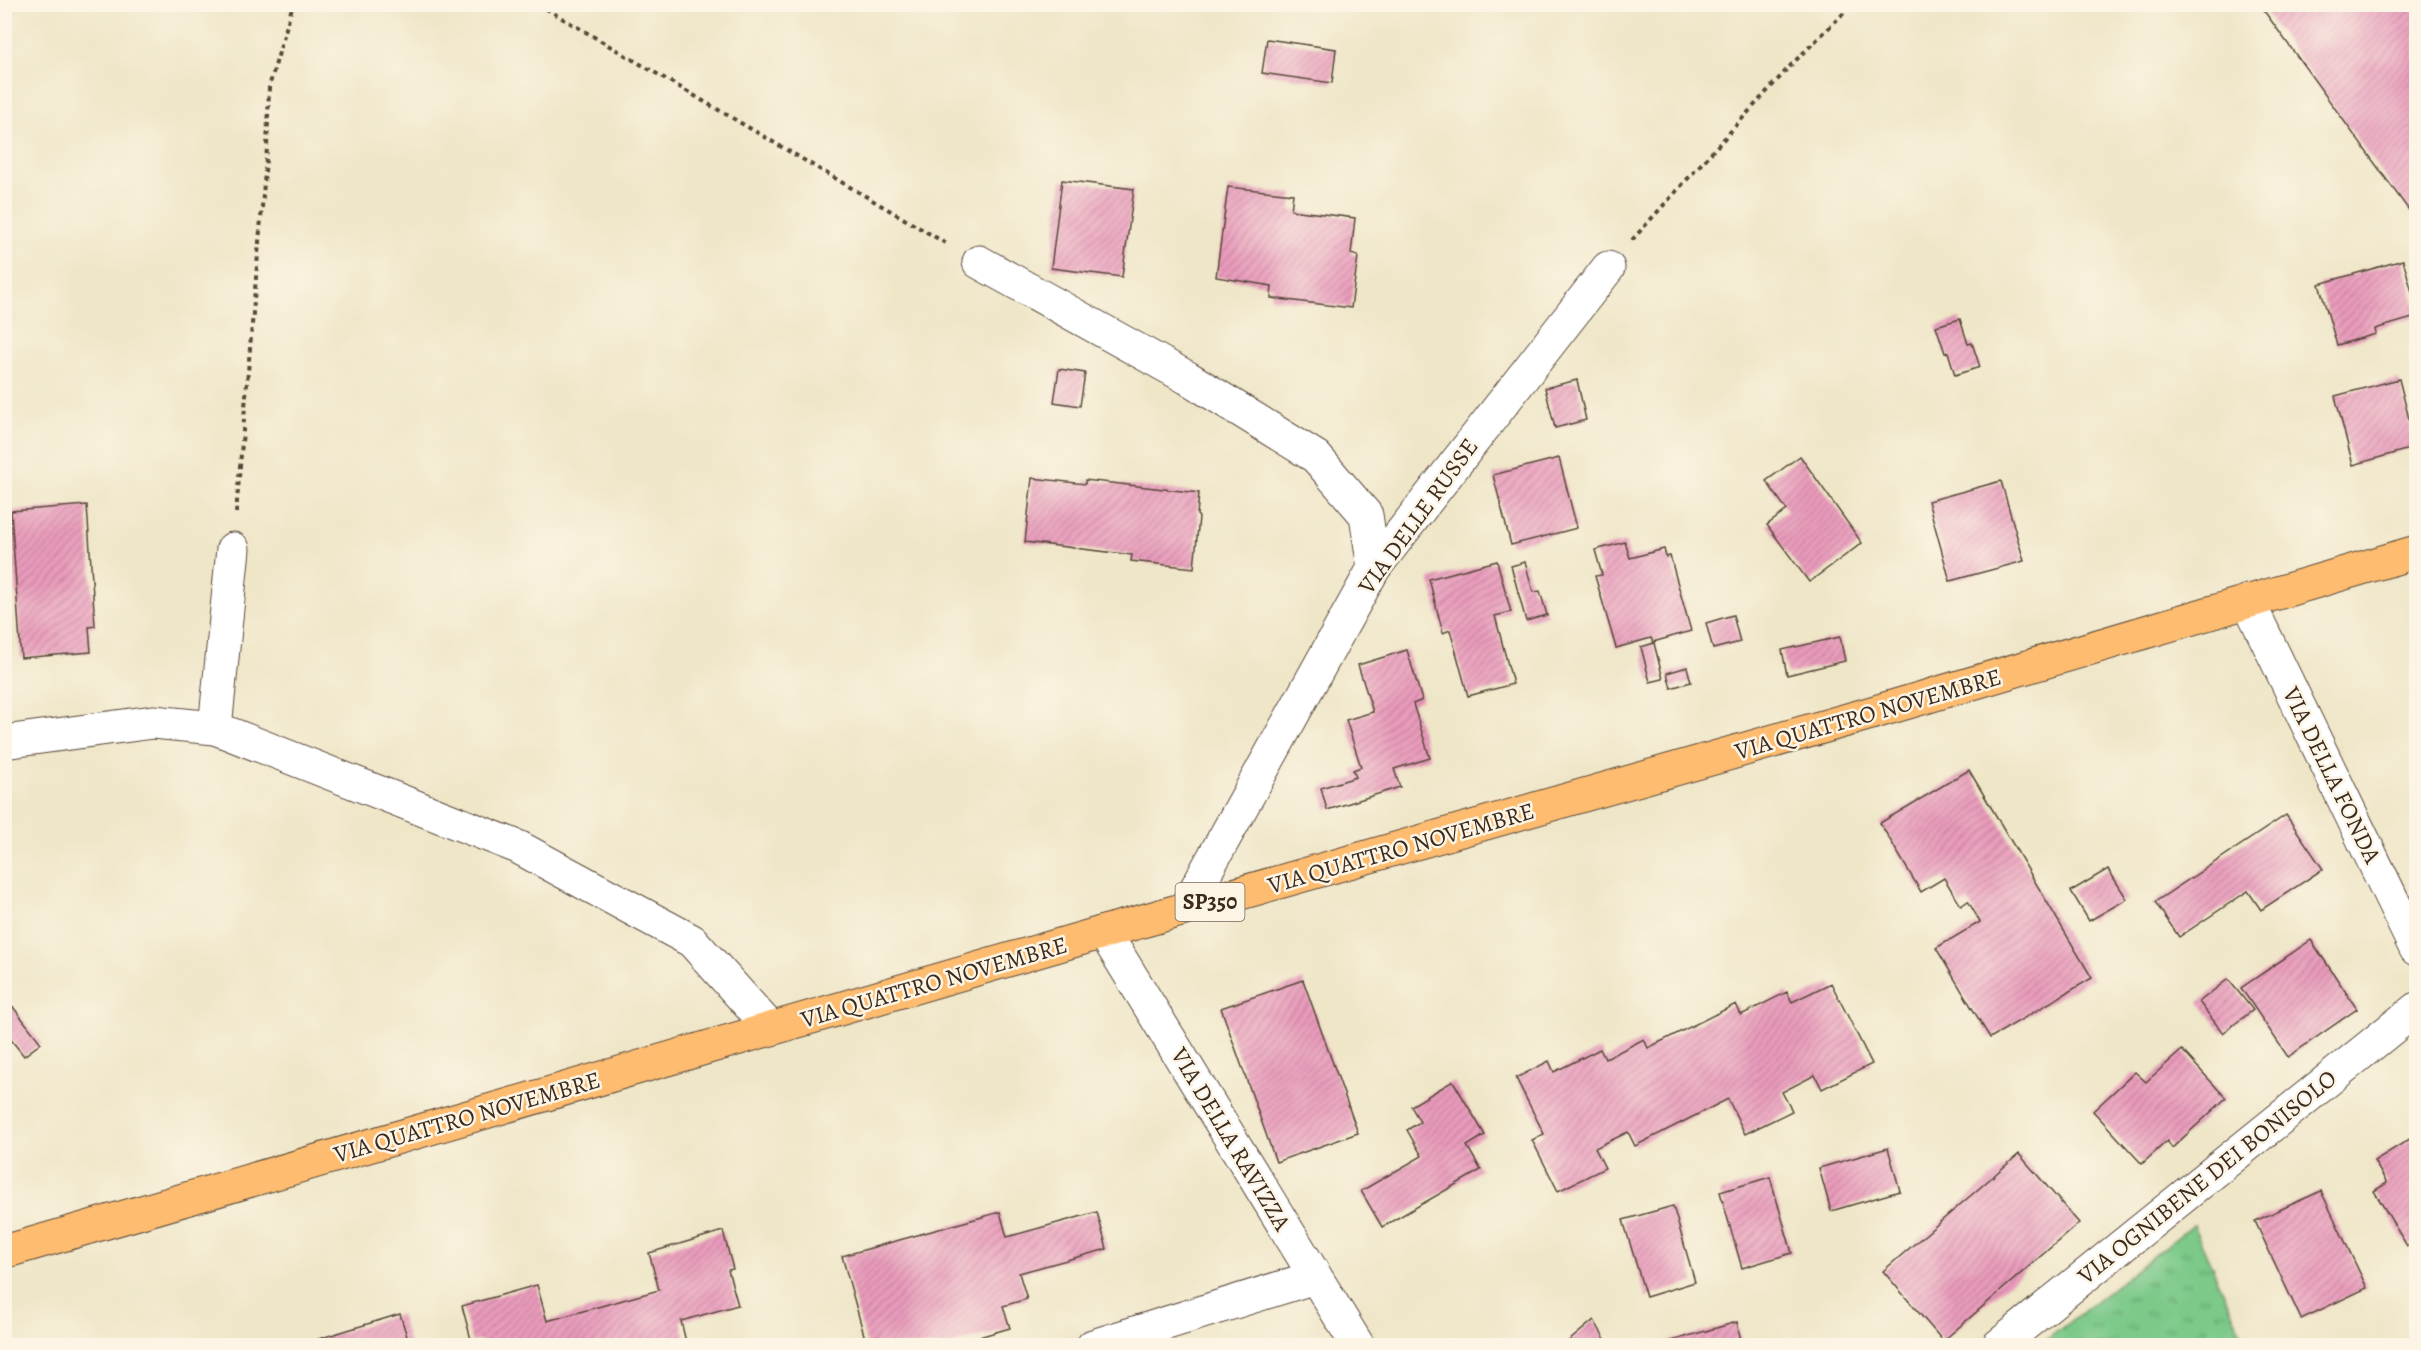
<svg xmlns="http://www.w3.org/2000/svg" width="2421" height="1350" font-family="Alegreya,serif">
  <style>
    .grass { fill: url(#grass-tufts); stroke: #5b7a54; stroke-width: 1.5 }
    .building { fill: url(#building-hatch) }
    .lines { fill: none; stroke-linecap: round; stroke-linejoin: round }
    .minor-casing { stroke: #564638; stroke-width: 35 }
    .primary-casing { stroke: #564638; stroke-width: 35 }
    .path { stroke: #564638; stroke-width: 4; stroke-dasharray: 4.5 4.5; stroke-linecap: butt }
    .minor { stroke: #fff; stroke-width: 33 }
    .primary { stroke: #fdbc6f; stroke-width: 33 }
    .labels { text-anchor: middle; dominant-baseline: central; stroke-width: 5; stroke-linejoin: round; paint-order: stroke }
    .shield { fill: #fcf5e5; stroke: #75675a; stroke-width: 1.5 }
    .shield-label { font-size: 22px; font-weight: bold; fill: #3b2a1e }
    .street-label { font-size: 24px; fill: #3b2a1e; stroke: #fcf5e5 }
  </style>
  <defs>
    <pattern id="grass-tufts" width="24" height="20" patternUnits="userSpaceOnUse" patternTransform="scale(1.5)"><rect width="24" height="20" fill="#7bc989"/><path d="M3 7l-1-3M5 7V3M7 7l1-3M15 17l-1-3M17 17v-4M19 17l1-3" fill="none" stroke="#66a36f"/></pattern>
    <pattern id="building-hatch" width="6" height="6" patternUnits="userSpaceOnUse" patternTransform="scale(1.5)"><rect width="6" height="6" fill="#ea9bbc"/><path d="M-1 1l2-2M0 6l6-6M5 7l2-2" fill="none" stroke="#bf7f98"/></pattern>
  </defs>
  <rect width="100%" height="100%" fill="#fcf5e5"/>
  <filter id="ink" filterUnits="userSpaceOnUse"><feTurbulence type="fractalNoise" baseFrequency=".0167" numOctaves="2"/><feDisplacementMap in="SourceGraphic" scale="12" xChannelSelector="R" yChannelSelector="G"/><feConvolveMatrix kernelMatrix="1 2 1 2 8 2 1 2 1" color-interpolation-filters="sRGB"/></filter>
  <filter id="wash" filterUnits="userSpaceOnUse"><feTurbulence type="fractalNoise" baseFrequency=".008" numOctaves="4" result="noise"/><feDisplacementMap in="SourceGraphic" scale="24" xChannelSelector="R" yChannelSelector="G"/><feGaussianBlur stdDeviation="1.35" result="paint"/><feColorMatrix in="noise" values="0 0 0 0 0 0 0 0 0 0 0 0 0 0 0 0 0 1.4 0 .05"/><feComposite in="paint" operator="in"/></filter>
  <g filter="url(#wash)">
    <rect width="100%" height="100%" fill="#efe6c8"/>
    <polygon class="grass" points="2193,1225 2247,1345 2040,1345"/>
    <g id="blocks">
      <g class="building">
        <polygon points="2259,4 2416,4 2416,220"/>
        <polygon points="1267,39 1336,49 1332,83 1262,73"/>
        <polygon points="1062,180 1134,189 1122,277 1051,268"/>
        <polygon points="1228,187 1293,194 1291,210 1355,218 1351,254 1358,256 1351,308 1271,298 1272,286 1216,277"/>
        <polygon points="2403,260 2416,306 2416,317 2375,329 2376,334 2337,345 2319,284"/>
        <polygon points="1960,319 1968,344 1972,343 1980,367 1955,375 1948,352 1945,353 1936,326"/>
        <polygon points="1059,369 1085,373 1080,406 1054,402"/>
        <polygon points="2399,379 2416,447 2353,465 2335,396"/>
        <polygon points="1577,380 1586,420 1555,428 1545,388"/>
        <polygon points="1800,456 1862,543 1809,582 1767,525 1787,510 1766,481"/>
        <polygon points="1559,458 1577,528 1511,545 1493,475"/>
        <polygon points="1032,478 1085,484 1085,480 1199,493 1197,515 1199,517 1194,568 1131,561 1132,555 1025,542"/>
        <polygon points="2001,481 2024,561 1950,581 1928,501"/>
        <polygon points="87,505 95,626 89,627 91,652 21,658 11,511"/>
        <polygon points="1625,542 1630,558 1664,549 1666,557 1670,556 1691,631 1653,642 1651,638 1616,648 1595,576 1602,575 1595,550"/>
        <polygon points="1497,561 1511,612 1495,616 1513,684 1468,696 1450,630 1443,633 1429,579"/>
        <polygon points="1525,562 1533,592 1540,591 1547,615 1526,621 1511,566"/>
        <polygon points="1733,615 1740,642 1713,649 1706,623"/>
        <polygon points="1840,637 1845,661 1787,675 1782,650"/>
        <polygon points="1654,643 1663,679 1650,682 1641,647"/>
        <polygon points="1407,650 1422,700 1413,704 1430,758 1394,769 1400,787 1327,810 1321,788 1356,777 1353,770 1361,767 1346,720 1373,712 1358,665"/>
        <polygon points="1687,667 1691,682 1671,688 1667,673"/>
        <polygon points="1969,770 2092,978 1990,1038 1936,948 1980,922 1968,901 1961,906 1944,878 1921,892 1880,823"/>
        <polygon points="2286,815 2323,869 2261,910 2248,891 2179,937 2155,902"/>
        <polygon points="2108,869 2127,899 2089,921 2071,891"/>
        <polygon points="2311,940 2357,1009 2288,1057 2241,988"/>
        <polygon points="2228,979 2253,1010 2223,1033 2199,1002"/>
        <polygon points="1303,980 1358,1133 1276,1162 1221,1008"/>
        <polygon points="1831,983 1872,1064 1822,1089 1815,1075 1782,1092 1792,1111 1745,1134 1728,1099 1635,1146 1628,1132 1595,1148 1605,1168 1558,1191 1532,1140 1544,1134 1516,1078 1549,1061 1554,1072 1600,1049 1605,1059 1644,1039 1648,1048 1736,1004 1741,1015 1787,992 1792,1002"/>
        <polygon points="13,1007 41,1043 24,1056 4,1031 4,1014"/>
        <polygon points="2182,1050 2226,1098 2172,1148 2167,1141 2142,1164 2093,1111 2135,1072 2146,1082"/>
        <polygon points="1453,1081 1485,1135 1467,1146 1481,1170 1382,1227 1361,1191 1422,1156 1407,1130 1420,1122 1411,1106"/>
        <polygon points="2416,1135 2416,1240 2407,1246 2374,1191 2387,1183 2374,1161"/>
        <polygon points="1888,1148 1900,1191 1831,1211 1819,1168"/>
        <polygon points="2019,1154 2079,1223 1943,1341 1883,1271"/>
        <polygon points="1770,1177 1792,1253 1742,1268 1720,1192"/>
        <polygon points="2321,1191 2367,1288 2301,1319 2255,1221"/>
        <polygon points="1673,1206 1695,1282 1646,1297 1623,1220"/>
        <polygon points="1000,1212 1007,1237 1097,1212 1107,1249 1019,1273 1027,1299 1003,1306 1010,1328 948,1346 867,1346 842,1256"/>
        <polygon points="723,1231 733,1269 728,1270 738,1305 681,1321 687,1346 481,1346 480,1340 472,1343 462,1306 537,1285 547,1321 659,1290 649,1253"/>
        <polygon points="400,1314 410,1346 316,1346 315,1340"/>
        <polygon points="1594,1320 1609,1346 1563,1346"/>
        <polygon points="1737,1322 1742,1346 1658,1346 1657,1345"/>
      </g>
    </g>
  </g>
  <g filter="url(#ink)">
    <use href="#blocks" fill-opacity="0" stroke="#564638" stroke-width="1.5"/>
    <g class="lines">
      <g class="minor-casing">
        <g id="minor">
          <polyline points="979,262 1188,378 1316,457 1366,515 1374,568"/>
          <polyline points="233,549 215,728 518,847 692,941 771,1029"/>
          <polyline points="2248,601 2416,949"/>
          <polyline points="4,742 153,722 215,728"/>
          <polyline points="1185,909 1374,568 1608,268"/>
          <polyline points="1104,932 1358,1346"/>
          <polyline points="1093,1346 1315,1277"/>
          <polyline points="1998,1346 2416,1009"/>
        </g>
      </g>
      <g class="primary-casing">
        <polyline id="primary" points="4,1252 1104,932 1868,714 2416,552"/>
      </g>
      <g class="path">
        <polyline points="538,4 947,244"/>
        <polyline points="1632,240 1791,65 1853,4"/>
        <polyline points="236,513 267,148 269,87 293,4"/>
      </g>
      <use href="#minor" class="minor"/>
      <use href="#primary" class="primary"/>
    </g>
  </g>
  <g class="labels">
    <rect class="shield" x="1175.5" y="883" width="69" height="38" rx="4.5"/>
    <g class="shield-label">
      <text x="1210" y="902">SP350</text>
    </g>
    <g class="street-label">
      <text transform="translate(1418 516) rotate(-54)">VIA DELLE RUSSE</text>
      <text transform="translate(1868 714) rotate(-16)">VIA QUATTRO NOVEMBRE</text>
      <text transform="translate(2332 775) rotate(64)">VIA DELLA FONDA</text>
      <text transform="translate(1401 848) rotate(-16)">VIA QUATTRO NOVEMBRE</text>
      <text transform="translate(934 982) rotate(-16)">VIA QUATTRO NOVEMBRE</text>
      <text transform="translate(467 1117) rotate(-16)">VIA QUATTRO NOVEMBRE</text>
      <text transform="translate(1231 1139) rotate(59)">VIA DELLA RAVIZZA</text>
      <text transform="translate(2207 1177) rotate(-39)">VIA OGNIBENE DEI BONISOLO</text>
    </g>
  </g>
  <rect width="2421" height="1350" fill="none" stroke="#fcf5e5" stroke-width="24"/>
</svg>
